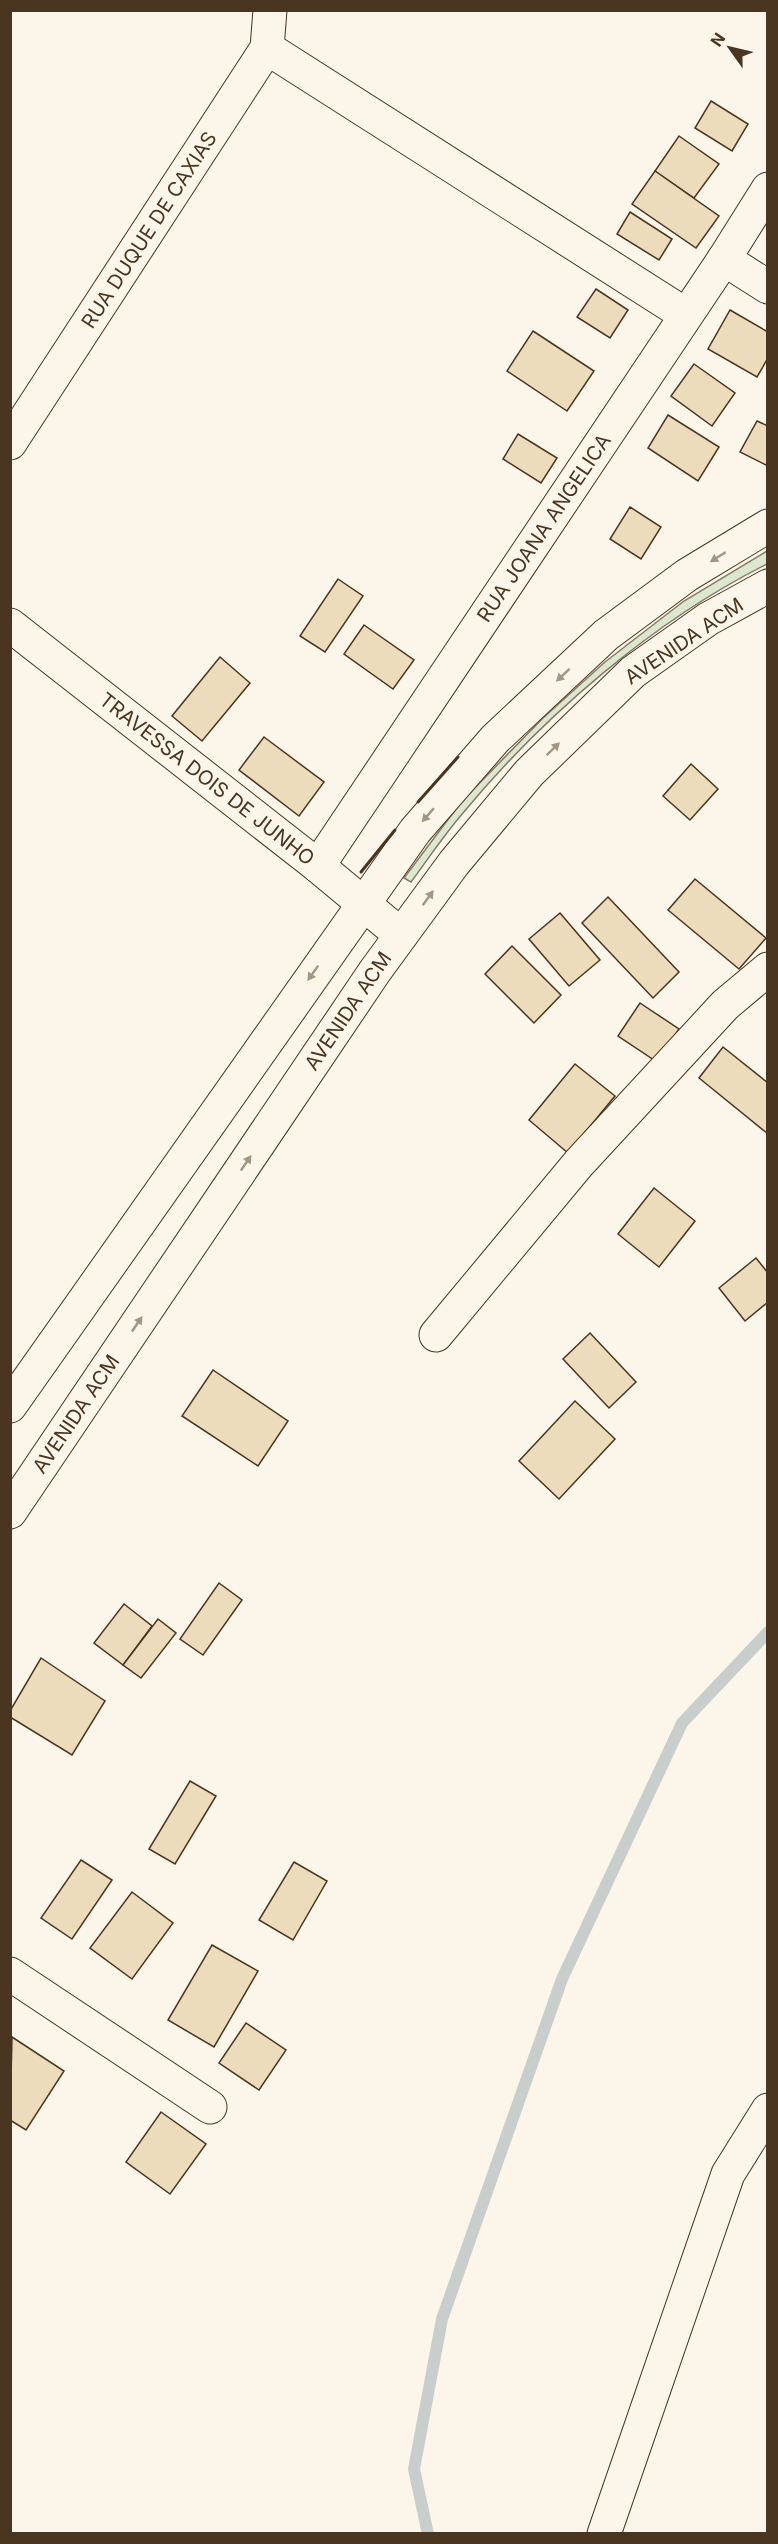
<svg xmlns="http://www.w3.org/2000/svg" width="778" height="2544" font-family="Inter,sans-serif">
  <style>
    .green { fill: #dce7d0; stroke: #887966; stroke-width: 1.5 }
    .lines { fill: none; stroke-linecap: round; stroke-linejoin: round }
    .stream { stroke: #c9cecd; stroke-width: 12 }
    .building { fill: #ecdcbc; stroke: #4a3520; stroke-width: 1.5 }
    .minor-casing { stroke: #4a3520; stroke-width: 35 }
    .major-casing { stroke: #4a3520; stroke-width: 35 }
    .minor { stroke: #fbf6e9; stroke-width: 33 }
    .major { stroke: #fbf6e9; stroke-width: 33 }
    .wall { stroke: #4a3520; stroke-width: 3 }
    .oneway { fill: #a29684 }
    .labels { text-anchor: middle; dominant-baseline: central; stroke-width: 4.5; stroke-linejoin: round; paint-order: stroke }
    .street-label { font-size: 20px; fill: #4a3520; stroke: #fbf6e9 }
  </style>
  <rect width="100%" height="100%" fill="#fbf6e9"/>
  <path class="green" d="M 767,551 L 767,564 C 655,620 543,716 463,813 C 444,835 428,859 411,882 L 404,878 L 462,801 L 543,718 L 605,662 L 684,601 Z"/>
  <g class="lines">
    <polyline class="stream" points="428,2534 414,2469 442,2319 562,1979 682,1723 768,1632"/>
  </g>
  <g class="building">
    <polygon points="711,101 748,124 732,151 695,128"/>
    <polygon points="679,136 719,164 694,198 655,171"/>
    <polygon points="655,171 719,216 696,248 632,204"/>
    <polygon points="630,212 672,239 659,260 617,234"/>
    <polygon points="596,289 628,310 610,338 577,317"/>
    <polygon points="730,310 768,332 768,358 757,377 708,349"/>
    <polygon points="533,331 594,371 567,411 507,371"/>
    <polygon points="694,364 735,393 712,426 671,396"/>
    <polygon points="668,415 719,447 698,481 648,448"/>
    <polygon points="757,421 768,426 768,466 740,452"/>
    <polygon points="518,434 557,458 541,483 503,459"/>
    <polygon points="630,507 661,527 641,559 610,539"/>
    <polygon points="338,579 363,596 325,652 300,636"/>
    <polygon points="364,625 414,660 393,689 344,654"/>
    <polygon points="220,657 250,683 202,741 172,716"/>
    <polygon points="264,737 324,782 299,816 239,770"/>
    <polygon points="691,764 718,789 690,820 663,796"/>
    <polygon points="695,879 766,938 739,969 668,910"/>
    <polygon points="608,897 679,972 653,998 582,923"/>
    <polygon points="560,913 600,960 569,986 529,939"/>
    <polygon points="512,946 561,995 534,1023 485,974"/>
    <polygon points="640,1003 679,1029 657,1062 618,1036"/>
    <polygon points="723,1047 768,1083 768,1134 699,1078"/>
    <polygon points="575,1064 615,1096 568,1153 529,1120"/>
    <polygon points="654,1188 695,1221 659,1267 618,1234"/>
    <polygon points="756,1258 768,1273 768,1302 745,1321 719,1288"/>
    <polygon points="590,1333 636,1382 609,1408 563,1359"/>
    <polygon points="213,1370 288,1421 258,1466 182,1416"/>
    <polygon points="575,1401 615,1439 559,1499 519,1461"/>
    <polygon points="219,1583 242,1600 203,1655 180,1639"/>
    <polygon points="124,1604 152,1626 123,1665 94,1643"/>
    <polygon points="158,1619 176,1633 141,1678 123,1665"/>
    <polygon points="41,1658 105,1701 72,1755 10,1717 10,1711"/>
    <polygon points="190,1781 216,1796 175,1864 149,1849"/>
    <polygon points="81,1860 112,1880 72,1939 41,1918"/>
    <polygon points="294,1862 327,1881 293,1940 259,1920"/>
    <polygon points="132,1892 173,1923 132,1979 90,1948"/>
    <polygon points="212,1945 258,1971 214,2047 168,2020"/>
    <polygon points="246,2023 286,2050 259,2090 219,2063"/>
    <polygon points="12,2037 64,2071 26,2130 10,2120"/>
    <polygon points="161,2112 206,2144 170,2194 126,2162"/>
  </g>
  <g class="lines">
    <g class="minor-casing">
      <g id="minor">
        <polyline points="267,48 686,315"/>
        <polyline points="724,259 768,287"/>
        <polyline points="10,443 267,48 270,10"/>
        <polyline points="10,625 318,866 401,935"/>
        <polyline points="318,866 724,259 768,189"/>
        <polyline points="436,1335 579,1163 725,1005 768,969"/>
        <polyline points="10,1974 210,2107"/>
        <polyline points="604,2534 728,2174 768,2110"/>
      </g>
    </g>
    <g class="major-casing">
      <g id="major">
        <polyline points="10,1406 415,831 495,739 606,635 687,575 768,526"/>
        <polyline points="10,1512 375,971 454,863 529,773 633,672 708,619 768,586"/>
      </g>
    </g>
    <use href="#minor" class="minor"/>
    <use href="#major" class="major"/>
    <g class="wall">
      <polyline points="418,802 458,757"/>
      <polyline points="361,872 395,830"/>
    </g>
  </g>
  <defs><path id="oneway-solid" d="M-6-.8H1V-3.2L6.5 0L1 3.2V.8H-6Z" transform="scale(1.5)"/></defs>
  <g class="oneway">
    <use href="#oneway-solid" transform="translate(718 557) rotate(148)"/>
    <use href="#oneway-solid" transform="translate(563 675) rotate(137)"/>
    <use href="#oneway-solid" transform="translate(553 749) rotate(-44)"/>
    <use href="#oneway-solid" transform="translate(428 815) rotate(131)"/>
    <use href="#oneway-solid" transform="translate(428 898) rotate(-54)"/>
    <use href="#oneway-solid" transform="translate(313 973) rotate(125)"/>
    <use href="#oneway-solid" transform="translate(246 1163) rotate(-56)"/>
    <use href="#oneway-solid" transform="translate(137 1324) rotate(-56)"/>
  </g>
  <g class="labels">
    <g class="street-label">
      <text transform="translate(149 230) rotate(-57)">RUA DUQUE DE CAXIAS</text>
      <text transform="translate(544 528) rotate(-56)">RUA JOANA ANGELICA</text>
      <text transform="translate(684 641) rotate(-34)">AVENIDA ACM</text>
      <text transform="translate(207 779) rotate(38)">TRAVESSA DOIS DE JUNHO</text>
      <text transform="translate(348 1011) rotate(-56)">AVENIDA ACM</text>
      <text transform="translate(76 1414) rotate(-56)">AVENIDA ACM</text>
    </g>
  </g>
  <rect width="778" height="2544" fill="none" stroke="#4a3520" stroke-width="24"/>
  <g transform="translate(730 48) rotate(304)" stroke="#fbf6e9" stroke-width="4.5" paint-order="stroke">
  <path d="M0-4.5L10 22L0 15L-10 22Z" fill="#4a3520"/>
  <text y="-9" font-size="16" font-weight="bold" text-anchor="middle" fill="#4a3520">N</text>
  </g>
</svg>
